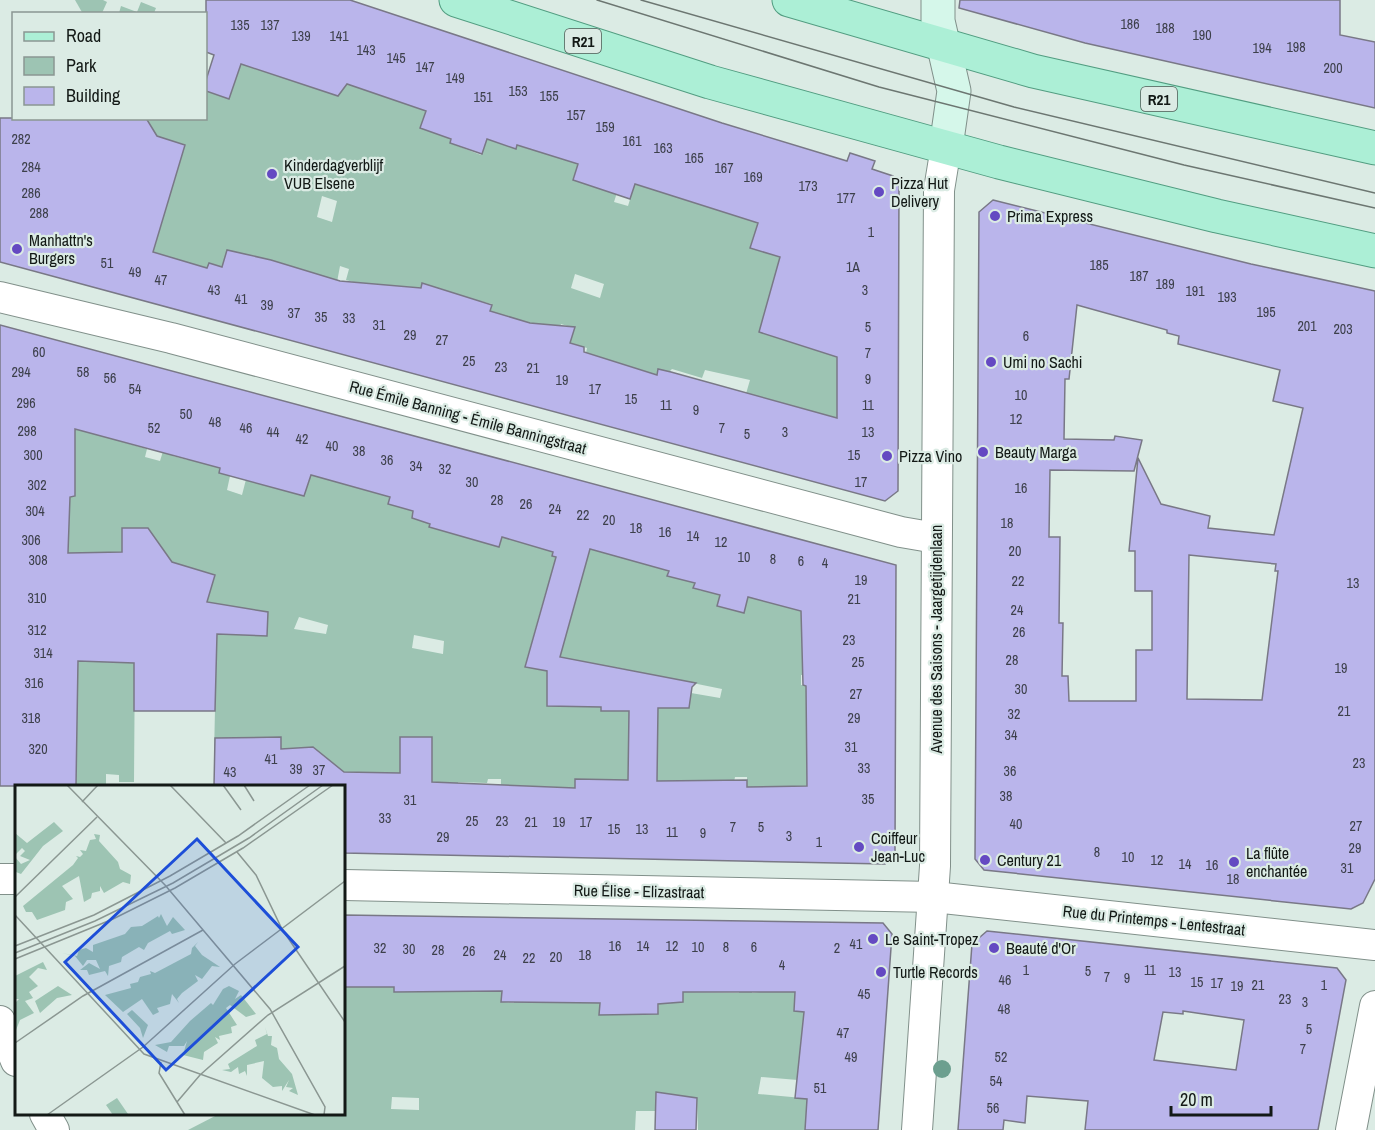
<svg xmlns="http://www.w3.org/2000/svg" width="1375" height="1130" font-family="'Archivo Narrow',sans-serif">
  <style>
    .green { fill: #9dc4b3; fill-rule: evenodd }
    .building { fill: #bab5eb; stroke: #797886; stroke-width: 1.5; fill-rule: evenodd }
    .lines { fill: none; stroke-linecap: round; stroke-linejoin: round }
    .street-casing { stroke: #81908a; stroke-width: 32 }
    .secondary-casing { stroke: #81908a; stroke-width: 35 }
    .primary-casing { stroke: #529d81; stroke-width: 35 }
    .street { stroke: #fff; stroke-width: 30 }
    .secondary { stroke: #d5f7ea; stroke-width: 33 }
    .primary { stroke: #acefd6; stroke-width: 33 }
    .tram { stroke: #6c7671; stroke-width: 1.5 }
    .tree { fill: #6c9f8f }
    .poi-dot { fill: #6449c2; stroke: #dbebe4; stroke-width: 2 }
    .labels { text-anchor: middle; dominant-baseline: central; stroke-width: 4.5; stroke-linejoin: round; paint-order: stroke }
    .number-label { font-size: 14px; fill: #3d404b }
    .shield { fill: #dbebe4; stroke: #4f5854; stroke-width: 1.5 }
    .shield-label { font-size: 15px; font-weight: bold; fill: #131916 }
    .poi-label { font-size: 16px; fill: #131916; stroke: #dbebe4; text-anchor: start }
    .street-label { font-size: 16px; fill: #131916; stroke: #dbebe4 }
    .inset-road { fill: none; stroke: #8b9792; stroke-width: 1.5 }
    .view { fill: #1d4ed8; fill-opacity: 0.15; stroke: #1d4ed8; stroke-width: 3 }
    .inset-edge { fill: none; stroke: #131916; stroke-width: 3 }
  </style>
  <rect width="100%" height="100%" fill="#dbebe4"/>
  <g class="green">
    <polygon points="75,0 103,0 107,2 102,13 83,14"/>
    <polygon points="141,2 156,8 154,13 119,13 121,6 137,12"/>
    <path d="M 246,50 L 258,69 L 338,96 L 347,84 L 426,111 L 420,128 L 451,139 L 450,143 L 481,155 L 487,139 L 516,149 L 517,145 L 532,150 L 534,141 L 579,161 L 573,180 L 601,189 L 620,183 L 614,202 L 628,206 L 635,183 L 758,223 L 750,247 L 788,231 L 760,332 L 838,313 L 837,445 L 743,404 L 750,380 L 705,370 L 702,378 L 672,369 L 669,372 L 659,369 L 657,375 L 586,353 L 587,348 L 570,343 L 574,328 L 561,324 L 557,338 L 491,339 L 499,314 L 490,311 L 492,304 L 480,301 L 478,308 L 373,284 L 370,287 L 346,280 L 349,269 L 340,266 L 337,282 L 222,267 L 209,263 L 192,313 L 180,260 L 153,252 L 157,240 L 156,136 L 146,119 L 206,118 L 206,91 L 229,99 ZM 322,196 L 337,201 L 332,222 L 317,217 ZM 575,274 L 604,284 L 600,298 L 571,288 Z"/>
    <path d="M 123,424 L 119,441 L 147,449 L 145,457 L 160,461 L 164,448 L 173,456 L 188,460 L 189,455 L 221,464 L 219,473 L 230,476 L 227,490 L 242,495 L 251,460 L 287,491 L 304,496 L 311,473 L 364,490 L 391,491 L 388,504 L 413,511 L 412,518 L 499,547 L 502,537 L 553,550 L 552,556 L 590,549 L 669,570 L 668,576 L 695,583 L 693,588 L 702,591 L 723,585 L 717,606 L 743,613 L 748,597 L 806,587 L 821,675 L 801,675 L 801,685 L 816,686 L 825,787 L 747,794 L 747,777 L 735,777 L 734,782 L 696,781 L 657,790 L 657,750 L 640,800 L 600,779 L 576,779 L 575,788 L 501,785 L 501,779 L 488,779 L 487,783 L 458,782 L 458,787 L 430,786 L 432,737 L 401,737 L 400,780 L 387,780 L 386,773 L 370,772 L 370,783 L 326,782 L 327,758 L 313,747 L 281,751 L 281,737 L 262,737 L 261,768 L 228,755 L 214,755 L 217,617 L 211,609 L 62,553 L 70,497 L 75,496 L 75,464 L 54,425 ZM 122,528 L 148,528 L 167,556 L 122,556 ZM 546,591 L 556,671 L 608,679 L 614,667 L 722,689 L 720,698 L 691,693 L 688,708 L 657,708 L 629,737 L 629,706 L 612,706 L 612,711 L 601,711 L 600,697 L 575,706 L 547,706 L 547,671 L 525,666 ZM 299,617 L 328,625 L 326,634 L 294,629 ZM 414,635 L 444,641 L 443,654 L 412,648 Z"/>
    <polygon points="135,646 134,782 119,782 119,775 106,774 106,784 61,786 61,764 77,765 77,734 61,733 61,661 86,662"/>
    <path d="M 740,972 L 753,973 L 752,993 L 795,988 L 794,1011 L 811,1012 C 796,1035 804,1056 810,1081 L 761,1077 L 758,1094 L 813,1099 L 805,1130 L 698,1130 L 697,1098 L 656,1092 L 655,1111 L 636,1111 L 635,1130 L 188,1130 L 219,1114 L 344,1114 L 344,987 L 365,987 L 365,980 L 394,981 L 394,992 L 502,991 L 502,1002 L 514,1003 L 514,998 L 541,999 L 541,1003 L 553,1003 L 554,999 L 600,991 L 599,1015 L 658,1014 L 659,995 L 683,1002 L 683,992 L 739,993 ZM 392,1097 L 419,1098 L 419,1110 L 391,1109 Z"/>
  </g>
  <g class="building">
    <polygon points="206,0 350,0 722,123 847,161 850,153 875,161 872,169 893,176 899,183 898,491 885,501 0,262 0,118 146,118 157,136 185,145 153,252 207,268 209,263 222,267 227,250 271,260 340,281 421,288 422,283 492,305 490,311 530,323 575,327 570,343 584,347 584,352 657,375 658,369 671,372 837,418 837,357 759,332 780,257 750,248 758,223 635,184 630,199 573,180 578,164 517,145 516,149 487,139 482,154 450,143 451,139 420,128 426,111 347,84 338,96 241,64 229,99 206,91 206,80 214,55 206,52"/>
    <polygon points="960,0 1340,0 1340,35 1375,42 1375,108 1085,43 959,8"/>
    <path d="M 993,200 L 1251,264 L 1375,291 L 1375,879 L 1363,903 L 1351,909 L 984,870 L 975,859 L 979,212 ZM 1077,305 L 1167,330 L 1167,333 L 1179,336 L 1178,344 L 1280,370 L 1273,401 L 1303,408 L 1274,535 L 1208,528 L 1210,516 L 1161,504 L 1138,458 L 1129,551 L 1135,551 L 1135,591 L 1152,591 L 1152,650 L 1136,650 L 1136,701 L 1069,701 L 1068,676 L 1062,676 L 1063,623 L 1059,623 L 1060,537 L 1049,537 L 1050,470 L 1134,471 L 1142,440 L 1115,436 L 1114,440 L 1064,439 L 1065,379 L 1069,379 ZM 1189,555 L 1276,564 L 1275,571 L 1278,571 L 1262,700 L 1187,699 Z"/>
    <path d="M 0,325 L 896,565 L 895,855 L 885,864 L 344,853 L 344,786 L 214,786 L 215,738 L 281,737 L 281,749 L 313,747 L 344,772 L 400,773 L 400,737 L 432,737 L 432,782 L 575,788 L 575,779 L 628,780 L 629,711 L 601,711 L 601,707 L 547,706 L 547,671 L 525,667 L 556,557 L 552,556 L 553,552 L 502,537 L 499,547 L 429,527 L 430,524 L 412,518 L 413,511 L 388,504 L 390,497 L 311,475 L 304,496 L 219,473 L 220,468 L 75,429 L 75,496 L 70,497 L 68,553 L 122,552 L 122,528 L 148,528 L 172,562 L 215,575 L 207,602 L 268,612 L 267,636 L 217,634 L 215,711 L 134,711 L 134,663 L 78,661 L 76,786 L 0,786 ZM 590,549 L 669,571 L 667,576 L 695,583 L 693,588 L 720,595 L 717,606 L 744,613 L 748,597 L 801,611 L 803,685 L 806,686 L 807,786 L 747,787 L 747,780 L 657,781 L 658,708 L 689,708 L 692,687 L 696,683 L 560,657 Z"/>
    <polygon points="344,915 883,923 892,934 878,1130 805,1130 807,1099 795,1098 804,1012 794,1011 795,992 683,992 683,1002 658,1004 658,1014 599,1015 600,1003 501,1002 502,991 394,992 394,987 344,987"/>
    <path d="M 987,931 L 1337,968 L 1346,980 L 1318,1130 L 1085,1130 L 1088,1101 L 1027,1096 L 1025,1123 L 1004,1120 L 1003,1130 L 958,1130 L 972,944 ZM 1183,1011 L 1244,1020 L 1236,1070 L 1154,1060 L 1163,1012 L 1183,1014 Z"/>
    <polygon points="656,1092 697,1098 696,1130 655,1130"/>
  </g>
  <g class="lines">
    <g class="street-casing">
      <g id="street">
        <polyline points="0,297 171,338 901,532 936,538"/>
        <polyline points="0,879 16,879"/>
        <polyline points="344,885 934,897 1375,945"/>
        <polyline points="0,1021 16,1061"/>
        <polyline points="45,1114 54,1130"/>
        <polyline points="917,1130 935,866 939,190 946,147"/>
        <polyline points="1351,1130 1375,1006"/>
      </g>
    </g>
    <g class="secondary-casing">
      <polyline id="secondary" points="938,0 938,21 954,91 946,147"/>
    </g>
    <g class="primary-casing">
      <g id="primary">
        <polyline points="456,0 710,82 999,162 1217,216 1375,251"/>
        <polyline points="789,0 1033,71 1375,148"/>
      </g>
    </g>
    <use href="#street" class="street"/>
    <use href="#secondary" class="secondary"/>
    <use href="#primary" class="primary"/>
    <g class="tram">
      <polyline points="597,0 879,87 1184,165 1375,208"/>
      <polyline points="641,0 1014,107 1375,193"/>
    </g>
  </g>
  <circle class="tree" cx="942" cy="1069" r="9"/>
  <g class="poi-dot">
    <circle cx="272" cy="174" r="6"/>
    <circle cx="879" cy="192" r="6"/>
    <circle cx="995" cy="216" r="6"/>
    <circle cx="17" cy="249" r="6"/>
    <circle cx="991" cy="362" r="6"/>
    <circle cx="983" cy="452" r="6"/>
    <circle cx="887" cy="456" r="6"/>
    <circle cx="859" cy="847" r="6"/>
    <circle cx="985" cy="860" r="6"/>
    <circle cx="1234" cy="862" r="6"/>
    <circle cx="873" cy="939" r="6"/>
    <circle cx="994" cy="948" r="6"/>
    <circle cx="881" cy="972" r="6"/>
  </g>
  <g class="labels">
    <g class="number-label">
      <text x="1130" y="24">186</text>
      <text x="240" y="25">135</text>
      <text x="270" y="25">137</text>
      <text x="1165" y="28">188</text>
      <text x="1202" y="35">190</text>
      <text x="301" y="36">139</text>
      <text x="339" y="36">141</text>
      <text x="1296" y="47">198</text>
      <text x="1262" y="48">194</text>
      <text x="366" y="50">143</text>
      <text x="396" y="58">145</text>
      <text x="425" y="67">147</text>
      <text x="1333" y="68">200</text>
      <text x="455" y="78">149</text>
      <text x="518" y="91">153</text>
      <text x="549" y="96">155</text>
      <text x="483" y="97">151</text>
      <text x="576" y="115">157</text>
      <text x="605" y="127">159</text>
      <text x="21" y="139">282</text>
      <text x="632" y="141">161</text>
      <text x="663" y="148">163</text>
      <text x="694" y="158">165</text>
      <text x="31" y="167">284</text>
      <text x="724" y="168">167</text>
      <text x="753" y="177">169</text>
      <text x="808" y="186">173</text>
      <text x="31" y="193">286</text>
      <text x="846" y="198">177</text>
      <text x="39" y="213">288</text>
      <text x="871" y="232">1</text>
      <text x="107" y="263">51</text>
      <text x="1099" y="265">185</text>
      <text x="853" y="267">1A</text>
      <text x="135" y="272">49</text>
      <text x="1139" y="276">187</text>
      <text x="161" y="280">47</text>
      <text x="1165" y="284">189</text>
      <text x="214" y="290">43</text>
      <text x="865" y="290">3</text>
      <text x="1195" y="291">191</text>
      <text x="1227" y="297">193</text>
      <text x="241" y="299">41</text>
      <text x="267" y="305">39</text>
      <text x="1266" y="312">195</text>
      <text x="294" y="313">37</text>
      <text x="321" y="317">35</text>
      <text x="349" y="318">33</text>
      <text x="379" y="325">31</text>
      <text x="1307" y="326">201</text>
      <text x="868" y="327">5</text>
      <text x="1343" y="329">203</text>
      <text x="410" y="335">29</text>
      <text x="1026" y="336">6</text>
      <text x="442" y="340">27</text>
      <text x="39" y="352">60</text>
      <text x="868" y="353">7</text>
      <text x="469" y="361">25</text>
      <text x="501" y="367">23</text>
      <text x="533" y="368">21</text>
      <text x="21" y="372">294</text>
      <text x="83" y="372">58</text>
      <text x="110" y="378">56</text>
      <text x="868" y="379">9</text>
      <text x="562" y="380">19</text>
      <text x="135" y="389">54</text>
      <text x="595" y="389">17</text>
      <text x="1021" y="395">10</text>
      <text x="631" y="399">15</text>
      <text x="26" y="403">296</text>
      <text x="666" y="405">11</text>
      <text x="868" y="405">11</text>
      <text x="696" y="410">9</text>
      <text x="186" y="414">50</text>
      <text x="1016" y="419">12</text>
      <text x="215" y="422">48</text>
      <text x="154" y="428">52</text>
      <text x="246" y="428">46</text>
      <text x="722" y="428">7</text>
      <text x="27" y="431">298</text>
      <text x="273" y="432">44</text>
      <text x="785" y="432">3</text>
      <text x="868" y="432">13</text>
      <text x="747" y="434">5</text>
      <text x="302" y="439">42</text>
      <text x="332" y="446">40</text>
      <text x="359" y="451">38</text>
      <text x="33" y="455">300</text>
      <text x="854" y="455">15</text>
      <text x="387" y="460">36</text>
      <text x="416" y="466">34</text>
      <text x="445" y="469">32</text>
      <text x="472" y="482">30</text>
      <text x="861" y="482">17</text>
      <text x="37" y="485">302</text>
      <text x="1021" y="488">16</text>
      <text x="497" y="500">28</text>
      <text x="526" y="504">26</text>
      <text x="555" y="509">24</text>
      <text x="35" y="511">304</text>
      <text x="583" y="515">22</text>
      <text x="609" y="520">20</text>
      <text x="1007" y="523">18</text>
      <text x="636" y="528">18</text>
      <text x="665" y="532">16</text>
      <text x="693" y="536">14</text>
      <text x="31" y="540">306</text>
      <text x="721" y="542">12</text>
      <text x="1015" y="551">20</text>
      <text x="744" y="557">10</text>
      <text x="773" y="559">8</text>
      <text x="38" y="560">308</text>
      <text x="801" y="561">6</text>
      <text x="825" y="563">4</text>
      <text x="861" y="580">19</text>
      <text x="1018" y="581">22</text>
      <text x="1353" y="583">13</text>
      <text x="37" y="598">310</text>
      <text x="854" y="599">21</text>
      <text x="1017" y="610">24</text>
      <text x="37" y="630">312</text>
      <text x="1019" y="632">26</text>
      <text x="849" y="640">23</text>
      <text x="43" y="653">314</text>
      <text x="1012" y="660">28</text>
      <text x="858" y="662">25</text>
      <text x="1341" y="668">19</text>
      <text x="34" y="683">316</text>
      <text x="1021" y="689">30</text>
      <text x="856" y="694">27</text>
      <text x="1344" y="711">21</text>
      <text x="1014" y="714">32</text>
      <text x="31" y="718">318</text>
      <text x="854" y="718">29</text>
      <text x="1011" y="735">34</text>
      <text x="851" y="747">31</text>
      <text x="38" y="749">320</text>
      <text x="271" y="759">41</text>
      <text x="1359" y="763">23</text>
      <text x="864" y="768">33</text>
      <text x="296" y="769">39</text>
      <text x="319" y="770">37</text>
      <text x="1010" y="771">36</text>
      <text x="230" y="772">43</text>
      <text x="1006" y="796">38</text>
      <text x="868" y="799">35</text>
      <text x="410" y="800">31</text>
      <text x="385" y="818">33</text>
      <text x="472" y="821">25</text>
      <text x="502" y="821">23</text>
      <text x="531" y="822">21</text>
      <text x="559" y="822">19</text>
      <text x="586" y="822">17</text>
      <text x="1016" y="824">40</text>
      <text x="1356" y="826">27</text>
      <text x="733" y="827">7</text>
      <text x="761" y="827">5</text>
      <text x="614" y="829">15</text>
      <text x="642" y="829">13</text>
      <text x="672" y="832">11</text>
      <text x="703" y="833">9</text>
      <text x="789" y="836">3</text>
      <text x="443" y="837">29</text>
      <text x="819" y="842">1</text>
      <text x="1355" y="848">29</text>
      <text x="1097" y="852">8</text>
      <text x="1128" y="857">10</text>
      <text x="1157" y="860">12</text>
      <text x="1185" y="864">14</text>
      <text x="1212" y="865">16</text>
      <text x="1347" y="868">31</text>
      <text x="1233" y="879">18</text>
      <text x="856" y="944">41</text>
      <text x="615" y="946">16</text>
      <text x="643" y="946">14</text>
      <text x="672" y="946">12</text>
      <text x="698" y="947">10</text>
      <text x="726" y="947">8</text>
      <text x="754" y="947">6</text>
      <text x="380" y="948">32</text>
      <text x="837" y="948">2</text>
      <text x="409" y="949">30</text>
      <text x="438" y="950">28</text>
      <text x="469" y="951">26</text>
      <text x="500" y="955">24</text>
      <text x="585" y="955">18</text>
      <text x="556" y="957">20</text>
      <text x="529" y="958">22</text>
      <text x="782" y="965">4</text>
      <text x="1026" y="970">1</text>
      <text x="1150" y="970">11</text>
      <text x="1088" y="971">5</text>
      <text x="1175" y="972">13</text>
      <text x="1107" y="977">7</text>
      <text x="1127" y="978">9</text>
      <text x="1005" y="980">46</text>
      <text x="1197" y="982">15</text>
      <text x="1217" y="983">17</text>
      <text x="1258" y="985">21</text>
      <text x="1324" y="985">1</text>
      <text x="1237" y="986">19</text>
      <text x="864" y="994">45</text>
      <text x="1285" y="999">23</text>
      <text x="1305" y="1002">3</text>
      <text x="1004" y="1009">48</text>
      <text x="1309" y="1029">5</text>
      <text x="843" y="1033">47</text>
      <text x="1303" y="1049">7</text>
      <text x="851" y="1057">49</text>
      <text x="1001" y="1057">52</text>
      <text x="996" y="1081">54</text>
      <text x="820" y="1088">51</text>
      <text x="993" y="1108">56</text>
    </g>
    <g class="shield">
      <rect x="565" y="29" width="36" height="24" rx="4.5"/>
      <rect x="1141" y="87" width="36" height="24" rx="4.5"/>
    </g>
    <g class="shield-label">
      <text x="583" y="41">R21</text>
      <text x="1159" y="99">R21</text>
    </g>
    <g class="poi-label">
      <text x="284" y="165">Kinderdagverblijf<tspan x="284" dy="18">VUB Elsene</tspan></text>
      <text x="891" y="183">Pizza Hut<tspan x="891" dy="18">Delivery</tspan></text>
      <text x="1007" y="216">Prima Express</text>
      <text x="29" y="240">Manhattn's<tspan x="29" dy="18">Burgers</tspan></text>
      <text x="1003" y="362">Umi no Sachi</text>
      <text x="995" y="452">Beauty Marga</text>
      <text x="899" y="456">Pizza Vino</text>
      <text x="871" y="838">Coiffeur<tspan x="871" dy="18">Jean-Luc</tspan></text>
      <text x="1246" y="853">La flûte<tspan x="1246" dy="18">enchantée</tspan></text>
      <text x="997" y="860">Century 21</text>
      <text x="885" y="939">Le Saint-Tropez</text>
      <text x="1006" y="948">Beauté d'Or</text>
      <text x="893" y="972">Turtle Records</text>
    </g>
    <g class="street-label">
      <text transform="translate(468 417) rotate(15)">Rue Émile Banning - Émile Banningstraat</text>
      <text transform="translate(936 639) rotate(-90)">Avenue des Saisons - Jaargetijdenlaan</text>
      <text transform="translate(639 891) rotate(1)">Rue Élise - Elizastraat</text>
      <text transform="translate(1154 920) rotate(6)">Rue du Printemps - Lentestraat</text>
    </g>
  </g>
  <g transform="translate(15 785)">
    <rect width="330" height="330" fill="#dbebe4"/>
    <path d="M 39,37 L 48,46 L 28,61 L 6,89 L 1,87 L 0,72 L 6,79 L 15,75 L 5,71 L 10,66 L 7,63 L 0,70 L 0,48 L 12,58 ZM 79,49 L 85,50 L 84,56 L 103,77 L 105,84 L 116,90 L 115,99 L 108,97 L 89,108 L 85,101 L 85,106 L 77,108 L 76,113 L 69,117 L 64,91 L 47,101 L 58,114 L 51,117 L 50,125 L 22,135 L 17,127 L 11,127 L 8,121 L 58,80 L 63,73 L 61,71 L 65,72 L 68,69 L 65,65 L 71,66 L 75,55 L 81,54 ZM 146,129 L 152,141 L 158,132 L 170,145 L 157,149 L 155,146 L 133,158 L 129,165 L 124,162 L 107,172 L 106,177 L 94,181 L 93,191 L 90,186 L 74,190 L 72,185 L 65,185 L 74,178 L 85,184 L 81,175 L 72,175 L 68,181 L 60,171 L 47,168 L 62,171 L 64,165 L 71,163 L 78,167 L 78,160 L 110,149 L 116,142 L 127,141 L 143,131 L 144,133 ZM 183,157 L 180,161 L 187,170 L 205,182 L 197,181 L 187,194 L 180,190 L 183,196 L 167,208 L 162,214 L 164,218 L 157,209 L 155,219 L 142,223 L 144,227 L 138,230 L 127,214 L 108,227 L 90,210 L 116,203 L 115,199 L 123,197 L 125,192 L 136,189 L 135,186 L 140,188 L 176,169 L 177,163 ZM 28,177 L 32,185 L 23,183 L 14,192 L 23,201 L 14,207 L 18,213 L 10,216 L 19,228 L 5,235 L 1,245 L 0,218 L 4,214 L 0,214 L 0,191 ZM 43,201 L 57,210 L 42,213 L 25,228 L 20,216 ZM 214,201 L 224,206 L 220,214 L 226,210 L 241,229 L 231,232 L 215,220 L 211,223 L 222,240 L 216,242 L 217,248 L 204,251 L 205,255 L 200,252 L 203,258 L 189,267 L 188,275 L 168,270 L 172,256 L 169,261 L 154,261 L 152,267 L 140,260 L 156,257 L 175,236 L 196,218 L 198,220 L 208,204 ZM 117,225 L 133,240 L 128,253 L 125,243 L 112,229 ZM 250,242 L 253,251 L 257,251 L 256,260 L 262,263 L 264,274 L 277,289 L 283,310 L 274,306 L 278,303 L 271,302 L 274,295 L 267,306 L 267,301 L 258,302 L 247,293 L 249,276 L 232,280 L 232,291 L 230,286 L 224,289 L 223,282 L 216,287 L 207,285 L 215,284 L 213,279 L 242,261 L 240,255 L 252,249 ZM 102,313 L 113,329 L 111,330 L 98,330 L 91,320 Z" fill="#9dc4b3"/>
    <path class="inset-road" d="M 52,0 L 150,100 L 255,224 L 310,322 L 309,330M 155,0 L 211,58M 208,0 L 226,25M 229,0 L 239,16M 67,17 L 83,0M 222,67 L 241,90 L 267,144 L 330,237M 0,112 L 82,32M 0,130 L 129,269 L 300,330M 0,161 L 79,130 L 155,91 L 223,51 L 295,0M 0,168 L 80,136 L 158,98 L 234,53 L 308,0M 0,174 L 98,134 L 160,103 L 228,63 L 318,0M 0,258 L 68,211 L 188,145M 146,277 L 144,288 L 170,330M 162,317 L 185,290 L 253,230 L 330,181M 32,330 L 128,262 L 220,179 L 330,96"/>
    <path class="view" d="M 182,54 L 283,162 L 151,285 L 50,177 Z"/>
    <rect width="330" height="330" class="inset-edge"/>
  </g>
  <rect x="12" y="12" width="195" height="108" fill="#dbebe4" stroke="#8b9792" stroke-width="1.5"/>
  <rect x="24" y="32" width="30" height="9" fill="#acefd6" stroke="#8b9792" stroke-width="1.5"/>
  <text x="66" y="42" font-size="18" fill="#131916">Road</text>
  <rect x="24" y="57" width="30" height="18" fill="#9dc4b3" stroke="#8b9792" stroke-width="1.5"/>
  <text x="66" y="72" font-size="18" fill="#131916">Park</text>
  <rect x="24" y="87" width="30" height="18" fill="#bab5eb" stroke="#8b9792" stroke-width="1.5"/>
  <text x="66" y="102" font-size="18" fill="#131916">Building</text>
  <path d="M1171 1106v9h100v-9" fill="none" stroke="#131916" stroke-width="3"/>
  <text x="1180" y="1106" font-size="18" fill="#131916" stroke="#dbebe4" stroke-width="4.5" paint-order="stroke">20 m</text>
</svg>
